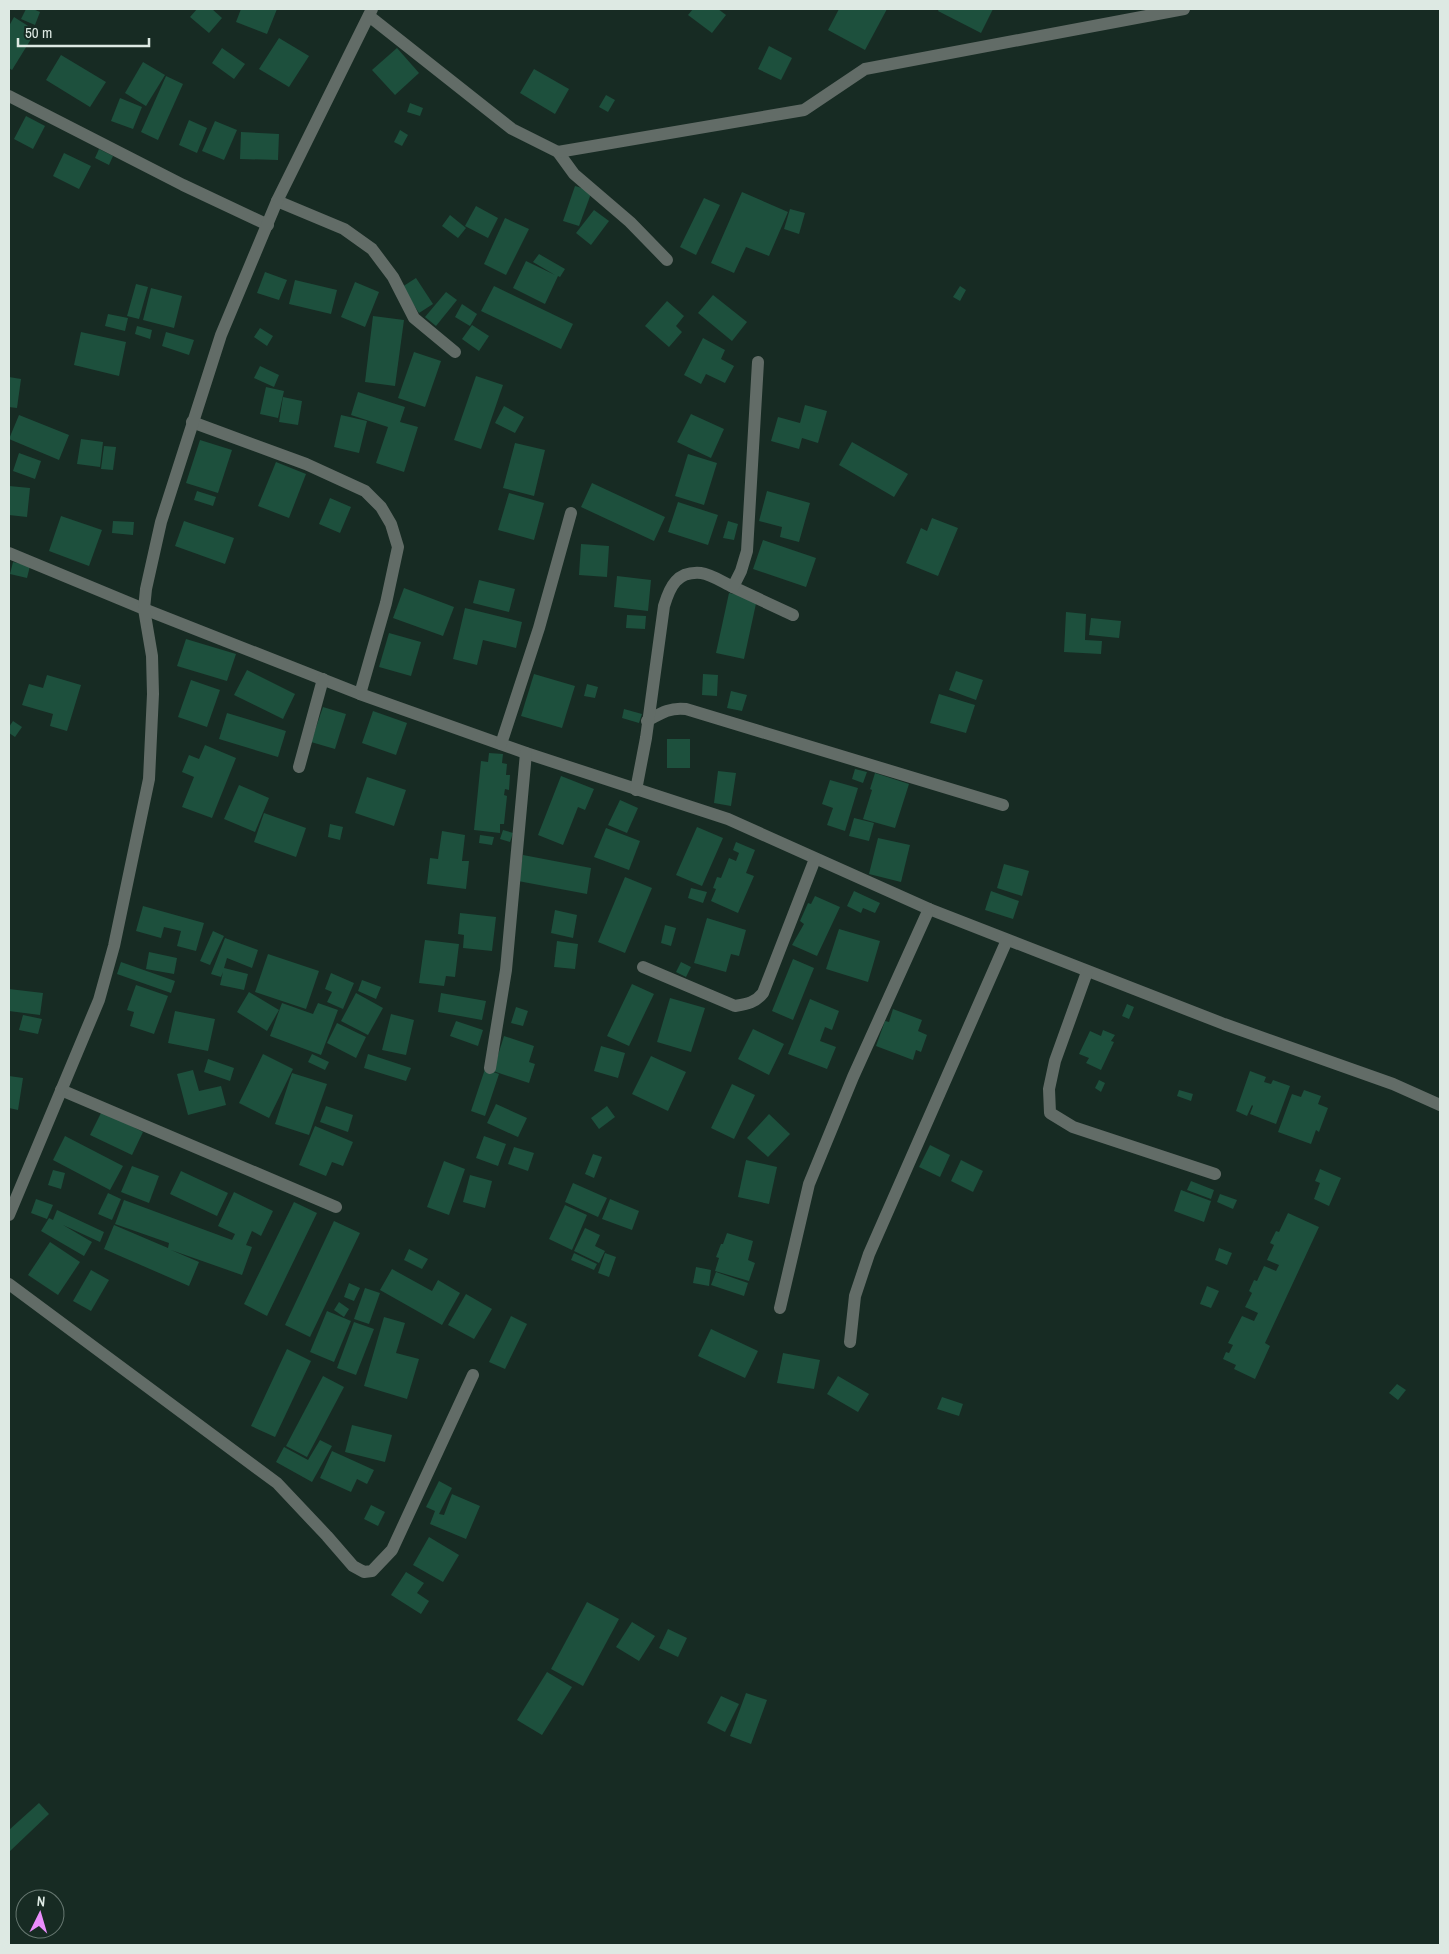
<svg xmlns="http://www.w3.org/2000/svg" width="1449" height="1954" font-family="'Archivo Narrow',sans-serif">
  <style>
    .building { fill: #1d503d }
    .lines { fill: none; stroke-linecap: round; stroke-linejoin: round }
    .minor { stroke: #626c67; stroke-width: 12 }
  </style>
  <rect width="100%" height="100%" fill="#172b23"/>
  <g class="building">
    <polygon points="26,9 33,9 40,12 35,25 21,19"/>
    <polygon points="197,9 212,9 222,18 209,33 190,17"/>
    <polygon points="241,9 277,9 267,34 236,22"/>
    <polygon points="693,9 718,9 726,15 712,33 688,15"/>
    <polygon points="839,9 887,9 865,50 828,30"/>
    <polygon points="939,9 993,9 981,33 938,11"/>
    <polygon points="14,17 36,31 12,70 9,68 9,26"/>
    <polygon points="279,38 309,56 289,87 259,69"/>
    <polygon points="769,46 792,58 781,80 758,69"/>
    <polygon points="222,48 245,64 234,79 212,63"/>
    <polygon points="397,48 419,73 395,95 372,70"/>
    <polygon points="61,55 106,82 90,107 46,80"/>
    <polygon points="143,62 165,75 146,106 125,93"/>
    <polygon points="534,69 569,89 555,114 520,93"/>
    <polygon points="166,76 183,84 158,140 141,132"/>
    <polygon points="606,95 615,100 608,112 599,107"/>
    <polygon points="120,98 142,107 133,129 111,121"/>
    <polygon points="410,103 423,108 420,116 407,112"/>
    <polygon points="26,116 45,126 33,149 14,139"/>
    <polygon points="189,120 207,128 197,153 179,145"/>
    <polygon points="215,121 237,130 224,160 202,151"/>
    <polygon points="400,130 408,135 402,146 394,142"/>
    <polygon points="241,132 279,134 278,160 240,159"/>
    <polygon points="99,149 113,156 109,165 95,158"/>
    <polygon points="64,153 91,166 79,189 53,176"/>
    <polygon points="575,186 592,191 579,226 563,221"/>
    <polygon points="742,192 788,212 769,256 746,247 734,273 711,263"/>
    <polygon points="704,198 720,205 696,255 680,247"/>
    <polygon points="476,206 498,218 488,238 465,226"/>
    <polygon points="790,209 805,213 799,234 784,229"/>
    <polygon points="594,210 609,221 591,245 576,233"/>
    <polygon points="450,215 466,228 458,238 442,226"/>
    <polygon points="505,218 529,229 506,275 484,264"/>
    <polygon points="539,254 565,269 560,277 558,276 545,304 513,288 526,261 555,275 533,262"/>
    <polygon points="265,272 287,280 279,300 257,293"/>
    <polygon points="416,278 433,304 419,313 402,287"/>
    <polygon points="295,280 337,290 331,314 289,304"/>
    <polygon points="355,282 379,292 365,327 341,317"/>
    <polygon points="136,284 148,287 139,319 127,316"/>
    <polygon points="494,286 573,324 561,349 481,311"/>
    <polygon points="960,286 966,290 960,301 953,297"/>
    <polygon points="151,288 182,296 174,328 143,320"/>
    <polygon points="446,292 457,300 436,326 425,317"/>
    <polygon points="713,295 747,322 732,341 698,313"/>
    <polygon points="667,301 684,316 676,326 682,332 669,347 645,326"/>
    <polygon points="462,304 477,314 470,326 455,317"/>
    <polygon points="108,314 128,318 125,331 105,326"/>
    <polygon points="373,316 404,320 395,386 365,382"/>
    <polygon points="472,325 489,336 479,351 462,339"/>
    <polygon points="137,326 152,330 150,339 135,334"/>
    <polygon points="260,328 273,336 267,346 254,337"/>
    <polygon points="81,332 126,342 119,376 74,365"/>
    <polygon points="166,332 194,340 189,355 162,346"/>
    <polygon points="703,338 725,350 721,359 734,366 725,383 706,374 701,384 684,375"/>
    <polygon points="414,352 441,361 425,407 398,398"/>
    <polygon points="260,366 279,375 274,387 254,378"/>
    <polygon points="476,376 503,385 481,449 454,440"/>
    <polygon points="9,377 21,379 17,408 9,407"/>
    <polygon points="266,387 284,391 278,418 260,414"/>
    <polygon points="358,392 405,407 400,422 418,427 404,472 376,463 388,427 351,415"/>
    <polygon points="283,397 302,401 298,425 279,422"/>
    <polygon points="805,405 827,411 818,443 802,438 799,449 771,441 778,417 800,423"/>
    <polygon points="504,406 524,417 515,433 495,423"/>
    <polygon points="691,414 724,429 711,458 677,442"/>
    <polygon points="19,415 69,435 59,460 9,439"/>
    <polygon points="341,415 367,421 359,453 334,447"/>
    <polygon points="81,439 103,442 100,467 77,464"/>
    <polygon points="200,440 232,450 218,493 186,483"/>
    <polygon points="852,442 908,474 894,497 839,465"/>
    <polygon points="515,443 545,450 534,496 503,488"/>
    <polygon points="104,446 116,447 113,470 101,469"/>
    <polygon points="19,453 41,461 35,479 13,471"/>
    <polygon points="688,454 717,463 704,505 675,496"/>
    <polygon points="276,462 306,474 289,518 258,506"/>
    <polygon points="592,483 665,517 654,541 581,507"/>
    <polygon points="9,486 30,488 27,517 9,515"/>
    <polygon points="197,491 216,497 213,506 194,500"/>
    <polygon points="767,491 810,503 799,542 780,537 782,527 759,521"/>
    <polygon points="509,493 544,503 534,540 498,530"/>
    <polygon points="330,498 351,507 340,533 319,524"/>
    <polygon points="678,502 718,515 708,545 668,532"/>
    <polygon points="61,516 102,530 89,566 49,551"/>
    <polygon points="932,518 958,528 938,576 906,563 921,528 927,531"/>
    <polygon points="113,521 134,522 133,535 112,533"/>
    <polygon points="184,521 234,538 225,564 175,546"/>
    <polygon points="728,521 738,524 734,540 723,538"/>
    <polygon points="763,540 816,558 806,587 753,569"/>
    <polygon points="581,544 609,546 607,577 579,575"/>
    <polygon points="13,562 30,566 27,578 10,574"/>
    <polygon points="617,576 651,580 648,611 614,607"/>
    <polygon points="479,580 515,589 509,612 473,603"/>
    <polygon points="404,588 454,607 443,636 393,618"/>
    <polygon points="729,593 757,599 744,659 716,653"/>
    <polygon points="465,608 522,622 516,648 483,640 477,665 453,659"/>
    <polygon points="1066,612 1086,614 1085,640 1102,641 1101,654 1064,652"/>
    <polygon points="627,615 646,616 645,629 626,628"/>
    <polygon points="1091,618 1121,621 1119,638 1089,635"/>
    <polygon points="389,633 421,642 411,676 379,667"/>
    <polygon points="186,639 236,654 227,681 177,666"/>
    <polygon points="247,670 295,694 283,719 234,695"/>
    <polygon points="956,671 983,680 976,700 949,690"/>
    <polygon points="534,674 575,686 562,728 521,716"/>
    <polygon points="703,674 718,675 717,696 702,695"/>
    <polygon points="47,675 81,685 67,731 50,726 53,714 22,705 29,684 43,688"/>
    <polygon points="191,680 220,690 207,727 178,717"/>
    <polygon points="587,684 598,687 595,698 584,696"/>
    <polygon points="731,691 747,695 742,711 727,708"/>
    <polygon points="939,694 975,705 966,733 930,723"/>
    <polygon points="323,707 346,714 335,749 311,742"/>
    <polygon points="624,709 642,714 639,723 622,718"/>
    <polygon points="373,711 407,723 396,755 362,743"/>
    <polygon points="227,713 286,731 278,757 219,739"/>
    <polygon points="13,721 22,727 15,737 9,733 9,727"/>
    <rect x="667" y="739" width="23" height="29"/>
    <polygon points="205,745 236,758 212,818 182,807 194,777 182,772 189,755 199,759"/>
    <polygon points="489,753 503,754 502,763 507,764 506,775 510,775 509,790 505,789 504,795 507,796 504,824 500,824 500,833 474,830 481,761 488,762"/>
    <polygon points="855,769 867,772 863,783 852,779"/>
    <polygon points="718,771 736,773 731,806 714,803"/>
    <polygon points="875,773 909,784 895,828 863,819 872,790 870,789"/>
    <polygon points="561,776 594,789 585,810 578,807 563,845 538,835"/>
    <polygon points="367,777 406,790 394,826 355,813"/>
    <polygon points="830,780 858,788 845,831 827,825 833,808 822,804"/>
    <polygon points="239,785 269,798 255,832 224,819"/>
    <polygon points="620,800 638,808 627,833 608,825"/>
    <polygon points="264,813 306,828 296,857 254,842"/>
    <polygon points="854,818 874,823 869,841 849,836"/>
    <polygon points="330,824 343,827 340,840 328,837"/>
    <polygon points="697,827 723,838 702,886 676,875"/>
    <polygon points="606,828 640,841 629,870 594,857"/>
    <polygon points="503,830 513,833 510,842 500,839"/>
    <polygon points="442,831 465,835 462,861 469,861 466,889 427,884 430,858 438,859"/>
    <polygon points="480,835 494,837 492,845 479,843"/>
    <polygon points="878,838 910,845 901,882 869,874"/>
    <polygon points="736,842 755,850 746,873 754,876 738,913 711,901 716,889 713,888 717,877 721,878 729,858 736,861 739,853 733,850"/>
    <polygon points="523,855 591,868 587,894 518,881"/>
    <polygon points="1004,864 1029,871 1022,896 997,888"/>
    <polygon points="625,877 652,888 625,953 598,942"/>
    <polygon points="691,888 707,892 703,903 688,898"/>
    <polygon points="854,891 880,903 875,913 863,908 861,913 847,906"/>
    <polygon points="991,891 1019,901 1013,919 985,910"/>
    <polygon points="815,896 840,907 817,956 792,945 804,924 800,921 808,903 811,904"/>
    <polygon points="143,906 204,923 196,951 177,946 181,931 164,927 161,938 136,931"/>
    <polygon points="555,910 577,915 573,938 551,933"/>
    <polygon points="460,913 496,917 492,951 463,948 464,935 458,934"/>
    <polygon points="707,918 746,930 739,956 731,954 726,972 694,963"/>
    <polygon points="665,925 676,928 671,946 661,943"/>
    <polygon points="839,929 880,941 868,982 826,969"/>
    <polygon points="213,931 224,936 210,965 200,961"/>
    <polygon points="225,938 258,950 252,968 227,958 224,968 248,974 244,990 220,985 223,972 221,977 211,974"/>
    <polygon points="425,940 459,944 455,977 446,976 444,986 419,983"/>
    <polygon points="557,941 578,944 575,969 554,967"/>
    <polygon points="149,952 177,958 174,974 146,969"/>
    <polygon points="268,954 319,971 306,1009 255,992"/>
    <polygon points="793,959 814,968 793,1020 772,1011"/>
    <polygon points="121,962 175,981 171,993 117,974"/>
    <polygon points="681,962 691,967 686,977 676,972"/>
    <polygon points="331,973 354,983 343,1009 327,1002 332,992 325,989"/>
    <polygon points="362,980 381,987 376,999 358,991"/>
    <polygon points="632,984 654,994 629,1046 607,1036"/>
    <polygon points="136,985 168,996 154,1034 130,1026 134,1012 127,1010"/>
    <polygon points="9,989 43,993 40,1015 9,1011"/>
    <polygon points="249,992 279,1010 267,1031 237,1012"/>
    <polygon points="356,993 383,1008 368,1035 341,1021"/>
    <polygon points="441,993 486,1001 482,1020 438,1012"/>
    <polygon points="670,998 705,1008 691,1052 657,1042"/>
    <polygon points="810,999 839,1011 832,1030 825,1027 820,1041 836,1047 827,1069 788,1054"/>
    <polygon points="282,1003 313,1014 318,1003 338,1010 321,1055 270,1036"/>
    <polygon points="1127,1004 1134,1007 1129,1019 1122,1016"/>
    <polygon points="516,1007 528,1011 523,1026 511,1023"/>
    <polygon points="893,1009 922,1020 918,1031 927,1035 921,1052 916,1050 913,1060 876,1046 885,1021 889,1022"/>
    <polygon points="175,1011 215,1019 208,1051 168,1043"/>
    <polygon points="391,1014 414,1020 406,1055 382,1050"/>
    <polygon points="23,1015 42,1019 38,1034 19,1030"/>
    <polygon points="456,1021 483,1030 478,1046 450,1036"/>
    <polygon points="337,1023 366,1037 356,1058 327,1043"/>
    <polygon points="753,1029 784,1044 769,1075 738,1059"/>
    <polygon points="1103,1030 1115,1035 1111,1041 1114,1042 1101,1070 1086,1063 1089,1058 1079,1054 1090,1031 1101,1036"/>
    <polygon points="504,1036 534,1046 529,1062 535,1064 529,1083 493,1071"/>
    <polygon points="601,1046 625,1053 618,1078 594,1071"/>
    <polygon points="263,1054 293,1069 269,1118 239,1103"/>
    <polygon points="312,1054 329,1062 325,1070 308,1062"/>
    <polygon points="368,1054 411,1068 406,1081 364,1068"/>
    <polygon points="651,1056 686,1072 668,1111 632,1094"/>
    <polygon points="208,1059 234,1068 230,1081 204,1072"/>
    <polygon points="485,1069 499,1074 485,1116 471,1111"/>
    <polygon points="193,1070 199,1091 221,1086 226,1105 188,1115 177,1074"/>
    <polygon points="1250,1071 1266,1077 1264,1082 1271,1084 1273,1080 1290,1086 1276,1124 1250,1114 1253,1106 1252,1105 1247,1116 1236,1111"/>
    <polygon points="292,1073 327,1084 309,1135 275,1124"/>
    <polygon points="9,1076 23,1078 18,1110 9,1108"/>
    <polygon points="1099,1080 1105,1083 1101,1092 1095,1088"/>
    <polygon points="732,1084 755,1095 734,1139 711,1128"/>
    <polygon points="1179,1090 1193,1094 1191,1101 1177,1096"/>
    <polygon points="1304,1090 1321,1096 1318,1104 1328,1108 1319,1132 1316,1130 1311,1144 1278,1132 1292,1094 1301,1097"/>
    <polygon points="496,1104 527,1118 518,1137 487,1123"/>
    <polygon points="326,1106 353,1115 348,1132 320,1122"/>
    <polygon points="607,1106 615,1117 599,1129 591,1118"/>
    <polygon points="102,1111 143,1132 132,1155 90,1135"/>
    <polygon points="769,1114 790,1134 768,1157 747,1138"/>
    <polygon points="315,1126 353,1142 343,1166 332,1162 326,1176 299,1165"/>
    <polygon points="65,1136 123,1166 110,1190 53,1160"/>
    <polygon points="484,1136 506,1144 498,1166 476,1158"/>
    <polygon points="930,1145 950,1155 940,1177 919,1167"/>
    <polygon points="514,1147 534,1153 528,1171 508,1164"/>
    <polygon points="593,1154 602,1157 594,1178 585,1174"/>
    <polygon points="746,1160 777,1167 769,1204 738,1197"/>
    <polygon points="961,1160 983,1171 973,1192 951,1181"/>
    <polygon points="444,1161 465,1169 449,1215 427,1207"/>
    <polygon points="132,1166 159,1176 149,1203 121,1192"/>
    <polygon points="1320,1169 1341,1178 1329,1206 1314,1199 1320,1183 1315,1181"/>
    <polygon points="53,1170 65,1173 61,1189 48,1185"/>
    <polygon points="181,1171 228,1193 217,1216 170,1194"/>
    <polygon points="470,1175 492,1181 485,1208 463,1202"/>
    <polygon points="1191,1181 1214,1190 1211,1199 1187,1190"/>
    <polygon points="573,1183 607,1198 598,1217 565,1202"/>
    <polygon points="1181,1190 1211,1201 1204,1222 1174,1211"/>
    <polygon points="234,1192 273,1211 261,1236 252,1231 246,1245 252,1247 242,1275 171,1250 199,1262 189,1286 104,1249 114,1225 168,1248 169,1243 115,1224 124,1200 232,1240 235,1234 218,1226"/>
    <polygon points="108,1193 121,1199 112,1220 98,1214"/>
    <polygon points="1220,1194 1237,1200 1233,1209 1217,1202"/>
    <polygon points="36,1199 53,1205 47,1219 31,1213"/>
    <polygon points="610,1199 639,1211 632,1230 602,1219"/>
    <polygon points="294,1202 317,1213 267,1316 244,1304"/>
    <polygon points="565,1205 587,1215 572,1250 549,1239"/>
    <polygon points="57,1210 104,1232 100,1242 63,1225 92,1242 84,1256 41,1231 49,1218 53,1220"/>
    <polygon points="1288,1213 1319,1227 1265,1343 1270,1346 1255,1379 1234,1369 1236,1365 1223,1359 1226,1352 1229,1353 1233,1345 1228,1343 1242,1316 1254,1321 1258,1313 1245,1307 1252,1293 1249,1291 1254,1280 1257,1281 1264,1266 1276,1271 1279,1265 1267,1260 1274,1245 1270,1243 1276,1231 1279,1232"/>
    <polygon points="334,1221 360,1233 310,1337 285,1325"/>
    <polygon points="585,1228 600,1235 595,1246 605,1251 599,1263 574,1251"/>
    <polygon points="727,1233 753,1241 748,1260 755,1263 749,1281 715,1271 719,1258 716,1257 721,1244 723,1244"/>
    <polygon points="50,1242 80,1262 58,1295 28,1275"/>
    <polygon points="1219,1248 1232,1253 1227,1265 1215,1260"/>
    <polygon points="409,1249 428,1259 422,1269 404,1260"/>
    <polygon points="574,1253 597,1264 594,1270 571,1260"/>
    <polygon points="605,1253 616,1257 609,1277 598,1273"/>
    <polygon points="696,1267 711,1270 709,1286 693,1283"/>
    <polygon points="392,1269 432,1291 438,1280 460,1293 442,1325 380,1290"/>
    <polygon points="91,1270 109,1280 91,1311 73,1301"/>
    <polygon points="716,1272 748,1283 744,1296 711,1285"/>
    <polygon points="349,1283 360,1288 354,1301 344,1297"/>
    <polygon points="1207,1286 1219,1291 1211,1308 1200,1304"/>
    <polygon points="365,1288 380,1293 369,1324 354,1319"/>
    <polygon points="466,1294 492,1309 474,1339 448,1325"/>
    <polygon points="339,1302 349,1309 344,1317 334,1310"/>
    <polygon points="327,1311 351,1321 334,1362 310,1352"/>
    <polygon points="511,1316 527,1324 505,1369 489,1362"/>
    <polygon points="384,1317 405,1323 396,1353 419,1359 407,1399 364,1386"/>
    <polygon points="354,1322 374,1329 356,1375 337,1368"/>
    <polygon points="711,1329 758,1351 745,1378 698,1356"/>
    <polygon points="287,1349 311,1361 275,1437 251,1426"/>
    <polygon points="783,1353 820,1360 814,1389 777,1383"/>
    <polygon points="323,1376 344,1387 307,1457 286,1446"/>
    <polygon points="838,1376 869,1394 858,1412 827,1394"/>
    <polygon points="1397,1384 1406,1390 1398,1400 1389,1393"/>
    <polygon points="942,1397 963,1404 959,1416 937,1409"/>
    <polygon points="352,1425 392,1435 385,1462 345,1452"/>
    <polygon points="320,1440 332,1446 312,1482 276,1462 284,1447 308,1460"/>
    <polygon points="332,1451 374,1470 367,1484 357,1479 351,1492 320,1478"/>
    <polygon points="439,1481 452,1488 439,1514 444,1515 452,1494 480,1506 466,1539 430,1524 435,1511 426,1507"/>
    <polygon points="371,1505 385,1512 378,1526 364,1519"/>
    <polygon points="429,1537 459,1555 443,1582 413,1565"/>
    <polygon points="406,1572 424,1583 417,1593 429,1601 421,1614 391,1595"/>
    <polygon points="587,1602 619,1619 583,1686 551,1669"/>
    <polygon points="632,1622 655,1636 639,1661 616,1647"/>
    <polygon points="668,1629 687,1638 678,1657 659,1648"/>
    <polygon points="547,1672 572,1687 542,1735 517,1720"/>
    <polygon points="746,1693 767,1700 751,1744 730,1736"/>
    <polygon points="721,1696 739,1704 725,1732 707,1723"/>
    <polygon points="39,1803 49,1814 9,1852 9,1830"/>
  </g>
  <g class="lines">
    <g class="minor">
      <polyline points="369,16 512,129 558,152 574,174 630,222 667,260"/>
      <polyline points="9,96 183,185 268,225"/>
      <polyline points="558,152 804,110 865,69 1184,9"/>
      <polyline points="277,201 344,229 372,249 393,277 414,318 455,352"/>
      <polyline points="192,422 306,464 365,491 381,507 391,524 398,547 386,603 360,694"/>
      <polyline points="9,553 144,609 360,694 526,753 728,819 929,909 1224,1024 1393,1084 1440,1105"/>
      <polyline points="733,587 793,615"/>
      <path d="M 647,721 C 661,713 670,707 686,709 L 1003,805"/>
      <polyline points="501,744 539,628 571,513"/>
      <polyline points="299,767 323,679"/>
      <path d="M 636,790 L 646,738 L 664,606 C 670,586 677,571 701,573 C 711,574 724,583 733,587 L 741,571 L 747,551 L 758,362"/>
      <path d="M 643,967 L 735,1006 C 747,1004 755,1003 763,993 L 815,859"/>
      <polyline points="1087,972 1055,1061 1049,1089 1050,1113 1073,1127 1215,1174"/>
      <polyline points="490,1068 506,970 526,753"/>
      <polyline points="61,1090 336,1207"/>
      <polyline points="9,1215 99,1000 114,946 149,779 153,694 152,656 144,609 146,589 161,522 221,335 277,201 372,9"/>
      <polyline points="9,1284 277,1483 327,1536 353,1566 364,1572 372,1571 392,1550 473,1375"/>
      <polyline points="780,1308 809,1184 853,1077 929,909"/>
      <polyline points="850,1342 855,1296 869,1254 1007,940"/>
    </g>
  </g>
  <rect width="1449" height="1954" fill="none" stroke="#dde9e3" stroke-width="20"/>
  <g transform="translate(40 1914) rotate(5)"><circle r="24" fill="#172b23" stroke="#667770"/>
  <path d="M0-4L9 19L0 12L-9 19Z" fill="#eb8dfc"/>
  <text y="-8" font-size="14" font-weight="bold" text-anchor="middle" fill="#dde9e3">N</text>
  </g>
  <path d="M18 38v8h131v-8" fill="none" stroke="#dde9e3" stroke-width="2.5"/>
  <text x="25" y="38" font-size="15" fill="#dde9e3" stroke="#172b23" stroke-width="4" paint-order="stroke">50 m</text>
</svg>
